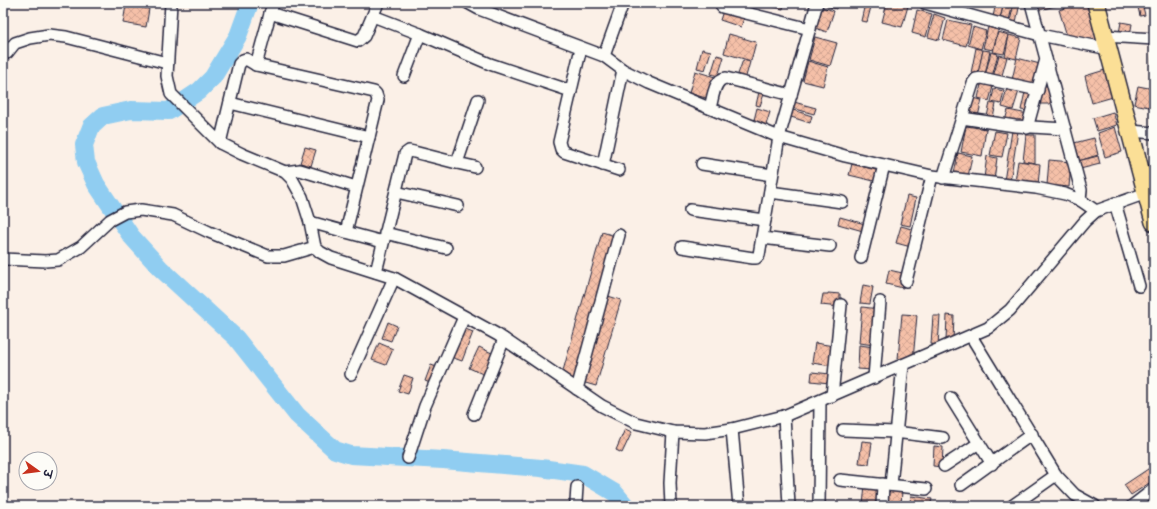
<svg xmlns="http://www.w3.org/2000/svg" width="1157" height="509" font-family="'Shantell Sans','Playpen Sans Deva',sans-serif">
  <style>
    .lines { fill: none; stroke-linecap: round; stroke-linejoin: round }
    .river { stroke: #90cdf1; stroke-width: 18 }
    .building { fill: url(#building-cross-hatch); stroke: #22223b }
    .street-casing { stroke: #22223b; stroke-width: 14 }
    .primary-casing { stroke: #22223b; stroke-width: 20 }
    .street { stroke: #fdfcf7; stroke-width: 11 }
    .primary { stroke: #fbdf96; stroke-width: 17 }
  </style>
  <defs>
    <pattern id="building-cross-hatch" width="8" height="8" patternUnits="userSpaceOnUse"><rect width="8" height="8" fill="#f5c0a8"/><path d="M0 0l8 8M0 8l8-8" fill="none" stroke="#d2a592"/></pattern>
  </defs>
  <rect width="100%" height="100%" fill="#fbf0e7"/>
  <filter id="ink" filterUnits="userSpaceOnUse"><feTurbulence type="fractalNoise" baseFrequency=".025" numOctaves="2"/><feDisplacementMap in="SourceGraphic" scale="8" xChannelSelector="R" yChannelSelector="G"/><feConvolveMatrix kernelMatrix="1 2 1 2 8 2 1 2 1" color-interpolation-filters="sRGB"/></filter>
  <g filter="url(#ink)">
    <g class="lines">
      <polyline class="river" points="250,3 238,36 213,77 199,91 169,111 131,110 103,116 91,127 84,145 86,162 96,184 131,236 160,268 236,338 297,415 335,450 351,455 443,460 541,468 583,474 615,493 626,506"/>
    </g>
    <g class="building">
      <polygon points="763,3 784,3 783,9 763,4"/>
      <polygon points="823,3 838,3 836,9 823,5"/>
      <polygon points="858,3 872,3 867,22 861,21 864,8 857,6"/>
      <polygon points="887,3 895,3 908,6 902,27 882,22"/>
      <polygon points="996,3 1004,3 999,22 992,21"/>
      <polygon points="1004,3 1013,3 1008,25 999,23"/>
      <polygon points="1014,3 1020,3 1015,27 1009,26"/>
      <polygon points="1034,3 1059,3 1059,5 1036,11"/>
      <polygon points="1080,3 1086,3 1100,44 1067,36 1059,10"/>
      <polygon points="1137,3 1142,3 1145,15 1140,16"/>
      <polygon points="126,5 149,9 146,27 123,23"/>
      <polygon points="822,7 834,11 827,32 815,28"/>
      <polygon points="917,10 932,14 926,37 912,33"/>
      <polygon points="723,11 744,18 741,27 720,20"/>
      <polygon points="934,14 945,18 939,40 928,37"/>
      <polygon points="948,20 971,25 966,46 943,40"/>
      <polygon points="1121,22 1132,24 1130,35 1119,33"/>
      <polygon points="973,27 986,31 981,49 968,45"/>
      <polygon points="988,27 998,30 993,50 983,48"/>
      <polygon points="998,32 1009,35 1004,54 993,52"/>
      <polygon points="729,34 756,42 751,61 724,53"/>
      <polygon points="1009,35 1021,38 1016,59 1005,56"/>
      <polygon points="815,37 837,43 830,66 809,60"/>
      <polygon points="976,48 983,50 978,75 971,73"/>
      <polygon points="1153,48 1154,48 1154,72 1151,72"/>
      <polygon points="702,49 711,51 705,70 697,68"/>
      <polygon points="983,50 990,51 985,75 978,73"/>
      <polygon points="991,52 998,54 992,77 985,76"/>
      <polygon points="717,55 724,57 718,76 711,74"/>
      <polygon points="999,55 1007,57 1001,79 993,77"/>
      <polygon points="1017,58 1040,64 1035,86 1012,80"/>
      <polygon points="743,60 750,62 745,80 737,77"/>
      <polygon points="808,61 828,67 823,86 803,81"/>
      <polygon points="1105,70 1113,97 1092,103 1085,76"/>
      <polygon points="695,71 715,77 709,99 689,93"/>
      <polygon points="982,80 994,83 989,101 978,98"/>
      <polygon points="1042,84 1052,85 1050,104 1040,104"/>
      <polygon points="1138,86 1154,89 1154,108 1134,104"/>
      <polygon points="1007,88 1019,91 1013,110 1002,107"/>
      <polygon points="994,89 1004,91 1001,104 991,102"/>
      <polygon points="759,92 764,94 760,106 756,105"/>
      <polygon points="1025,92 1032,93 1028,111 1021,110"/>
      <polygon points="973,98 982,100 977,120 968,117"/>
      <polygon points="794,102 816,108 814,114 792,108"/>
      <polygon points="990,103 996,104 992,122 986,121"/>
      <polygon points="757,108 770,112 765,128 753,124"/>
      <polygon points="790,109 812,116 810,123 788,116"/>
      <polygon points="1008,110 1028,114 1025,125 1005,121"/>
      <polygon points="1113,112 1117,125 1097,131 1093,118"/>
      <polygon points="966,126 986,129 982,156 961,152"/>
      <polygon points="1115,127 1122,152 1105,157 1098,133"/>
      <polygon points="995,131 1007,133 1002,157 990,155"/>
      <polygon points="1012,131 1018,131 1010,182 1004,181"/>
      <polygon points="1026,135 1035,135 1035,163 1023,161"/>
      <polygon points="1094,138 1098,155 1075,162 1070,144"/>
      <polygon points="305,147 316,150 311,166 300,163"/>
      <polygon points="958,153 972,156 968,177 954,174"/>
      <polygon points="987,156 997,158 994,180 984,178"/>
      <polygon points="1098,156 1100,164 1080,169 1078,161"/>
      <polygon points="1049,160 1071,162 1069,187 1047,185"/>
      <polygon points="1018,161 1040,164 1038,185 1015,182"/>
      <polygon points="852,164 881,171 878,182 849,175"/>
      <polygon points="907,196 916,198 910,226 900,224"/>
      <polygon points="840,217 865,224 863,231 838,224"/>
      <polygon points="901,226 915,230 911,247 896,243"/>
      <polygon points="602,232 615,236 574,381 561,378"/>
      <polygon points="889,270 907,274 903,288 886,284"/>
      <polygon points="863,285 873,287 870,304 860,303"/>
      <polygon points="828,293 840,294 840,298 842,298 840,307 821,305 823,294 828,294"/>
      <polygon points="608,296 621,300 596,386 582,382"/>
      <polygon points="862,307 879,309 875,345 859,343"/>
      <polygon points="902,314 917,315 913,360 898,359"/>
      <polygon points="947,315 954,316 953,341 946,341"/>
      <polygon points="933,316 940,316 938,345 931,344"/>
      <polygon points="388,322 397,326 391,341 382,338"/>
      <polygon points="463,328 473,332 462,361 451,357"/>
      <polygon points="379,343 393,349 386,365 372,360"/>
      <polygon points="815,343 834,346 832,366 812,363"/>
      <polygon points="859,345 874,347 872,370 858,369"/>
      <polygon points="479,347 494,354 485,375 469,368"/>
      <polygon points="431,365 437,367 430,383 425,381"/>
      <polygon points="812,372 830,374 829,383 811,381"/>
      <polygon points="404,375 413,378 408,394 398,391"/>
      <polygon points="625,429 632,432 622,453 616,450"/>
      <polygon points="862,441 872,442 869,464 859,463"/>
      <polygon points="934,446 943,447 942,467 933,466"/>
      <polygon points="1154,465 1154,480 1131,495 1124,485"/>
      <polygon points="865,484 879,486 877,506 863,506"/>
      <polygon points="885,488 902,490 901,506 884,506"/>
      <polygon points="911,496 932,499 930,506 909,506"/>
    </g>
    <g class="lines">
      <g class="street-casing">
        <g id="street">
          <polyline points="171,3 167,76 171,94 220,143 242,154 278,169 285,172 292,179 302,197 310,222 315,247 320,252 331,258 394,278 498,335 602,406 636,423 673,432 705,433 732,429 784,416 988,328 1010,310 1085,221 1096,211 1152,191"/>
          <polyline points="468,3 479,9 604,56 623,70 649,83 779,137 845,156 932,176 1036,188 1065,194 1080,200 1096,211"/>
          <polyline points="925,3 1040,35 1109,49"/>
          <polyline points="1031,3 1081,190 1080,200"/>
          <polyline points="722,7 810,29"/>
          <polyline points="270,13 358,41 364,36 378,3"/>
          <polyline points="373,16 420,34 490,64 571,91"/>
          <polyline points="1105,36 1154,39"/>
          <polyline points="581,48 559,142 561,149 564,152 619,170"/>
          <polyline points="3,54 7,53 15,43 30,38 49,35 66,37 167,63"/>
          <polyline points="604,56 623,3"/>
          <polyline points="256,65 273,3"/>
          <polyline points="404,76 420,34"/>
          <polyline points="230,103 369,137"/>
          <path d="M 710,108 C 713,98 714,79 726,78 L 791,95"/>
          <polyline points="962,118 1015,126 1065,129"/>
          <polyline points="1027,128 1046,59"/>
          <polyline points="1131,131 1154,133"/>
          <polyline points="220,143 239,64 243,60 246,59 256,65 374,92 376,94 378,100 346,232 310,222"/>
          <polyline points="702,164 772,175"/>
          <polyline points="603,165 623,70"/>
          <polyline points="475,167 457,163 478,100"/>
          <polyline points="285,172 300,170 356,187"/>
          <polyline points="943,178 973,83 976,79 982,78 1038,90"/>
          <polyline points="396,192 458,206"/>
          <polyline points="770,192 842,202"/>
          <polyline points="1115,203 1139,286"/>
          <polyline points="690,210 765,220"/>
          <polyline points="346,232 383,242"/>
          <polyline points="385,233 446,248"/>
          <polyline points="762,238 830,246"/>
          <polyline points="682,247 753,258 756,258 759,255 779,137 817,3"/>
          <polyline points="861,258 884,165"/>
          <polyline points="3,259 45,261 58,260 81,247 110,220 125,212 141,210 173,215 209,232 268,256 284,256 315,247"/>
          <polyline points="376,272 405,154 409,151 414,152 457,163"/>
          <polyline points="906,281 932,176"/>
          <polyline points="971,336 1056,475 1075,495 1095,506"/>
          <polyline points="351,374 394,278"/>
          <polyline points="874,378 880,302"/>
          <polyline points="577,389 619,235"/>
          <polyline points="832,396 841,305"/>
          <polyline points="951,398 992,464"/>
          <polyline points="474,414 504,339"/>
          <polyline points="784,416 789,506"/>
          <polyline points="732,429 739,506"/>
          <polyline points="843,430 895,432 943,438"/>
          <polyline points="408,458 425,406 464,317"/>
          <polyline points="944,466 979,443"/>
          <polyline points="840,480 926,489"/>
          <polyline points="891,485 903,365"/>
          <polyline points="961,485 1032,434"/>
          <polyline points="577,487 576,502 577,506"/>
          <polyline points="671,506 670,483 673,432"/>
          <polyline points="819,506 820,401"/>
          <polyline points="882,506 883,484"/>
          <polyline points="1012,506 1056,475"/>
          <polyline points="1132,506 1154,489"/>
        </g>
      </g>
      <g class="primary-casing">
        <polyline id="primary" points="1096,3 1154,222"/>
      </g>
      <use href="#street" class="street"/>
      <use href="#primary" class="primary"/>
    </g>
  </g>
  <rect width="1157" height="509" fill="none" stroke="#fdfcf7" stroke-width="16"/>
  <rect x="8" y="8" width="1141" height="493" fill="none" stroke="#22223b" stroke-width="1.5" filter="url(#ink)"/>
  <g transform="translate(38 471) rotate(104)"><circle r="19" fill="#fdfcf7" stroke="#a5a5ac"/>
  <path d="M0-3L7 15L0 10L-7 15Z" fill="#c8321e"/>
  <text y="-6" font-size="11" font-weight="bold" text-anchor="middle" fill="#22223b">उ</text>
  </g>
</svg>
